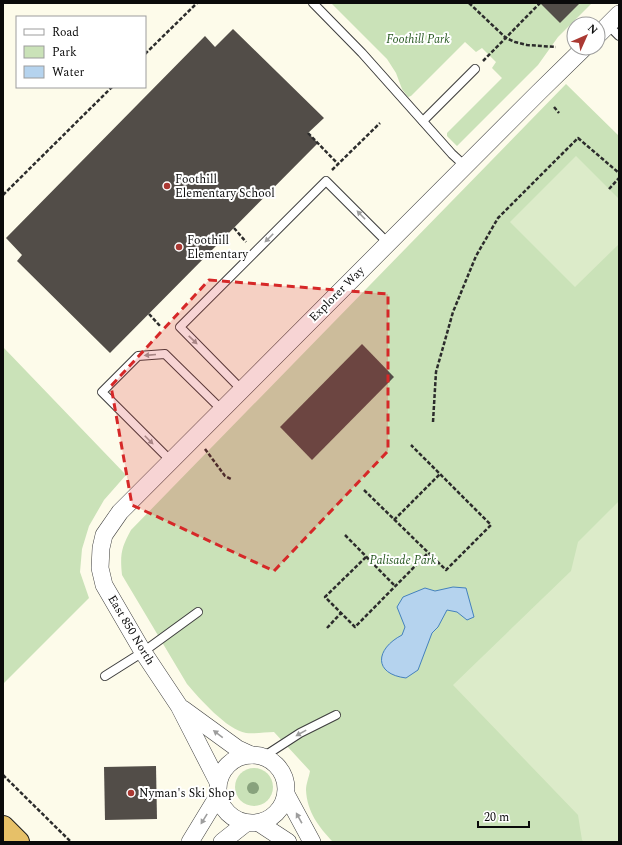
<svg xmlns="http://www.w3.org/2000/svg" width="622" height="845" font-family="Spectral,serif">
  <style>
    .green { fill: #cae2b8 }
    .pitch { fill: #dcebc9 }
    .water { fill: #b5d3ee; stroke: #4481bd }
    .building { fill: #524d48 }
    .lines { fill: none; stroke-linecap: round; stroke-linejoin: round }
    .service-casing { stroke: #3d3d3d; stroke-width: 10 }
    .minor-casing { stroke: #3d3d3d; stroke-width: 18 }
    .trunk-casing { stroke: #1b1b1b; stroke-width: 24 }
    .path { stroke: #2c2c2c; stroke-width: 2.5; stroke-dasharray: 4 2; stroke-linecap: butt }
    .service { stroke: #fff; stroke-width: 8 }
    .minor { stroke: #fff; stroke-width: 17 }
    .trunk { stroke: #e6c068; stroke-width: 22 }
    .tree { fill: #88a27d }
    .oneway { fill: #9d9d9d }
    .marked { fill: #d62828; fill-opacity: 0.2; stroke: #d62828; stroke-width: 3; stroke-dasharray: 8 5; stroke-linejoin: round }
    .poi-dot { fill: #aa3933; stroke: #fff; stroke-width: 1.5 }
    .labels { text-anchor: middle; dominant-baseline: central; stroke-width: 4; stroke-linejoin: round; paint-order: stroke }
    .park-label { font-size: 12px; font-style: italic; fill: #295a23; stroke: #fff }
    .poi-label { font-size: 12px; fill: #0a0a0a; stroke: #fff; text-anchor: start }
    .street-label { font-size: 12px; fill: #0a0a0a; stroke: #fff }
  </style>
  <rect width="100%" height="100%" fill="#fdfbea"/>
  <g class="green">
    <polygon points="331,3 592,3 558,37 538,65 457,146 447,136 447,133 502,78 492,68 496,62 482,48 476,52 465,42 411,96 408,97 402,89 396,73 387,59"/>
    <path d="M 566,84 L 619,136 L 619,842 L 333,842 C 319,827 307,812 306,790 C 306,784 309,777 310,771 L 274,732 C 265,732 255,734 246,733 C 227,730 199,698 187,684 L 122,575 C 120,555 121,548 131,530 Z"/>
    <polygon points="3,347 126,475 104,500 89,526 82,549 80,572 89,598 3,684"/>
    <circle cx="254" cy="787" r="19"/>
  </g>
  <g class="pitch">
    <polygon points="576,156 619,199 619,244 575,287 510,222"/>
    <polygon points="619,501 619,842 584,842 582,840 578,815 453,685 571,571 578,542"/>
  </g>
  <path class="water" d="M 453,587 L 466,588 L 474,617 L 467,620 L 457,612 L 447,610 L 438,627 L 432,633 L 418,670 L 406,678 C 373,674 375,649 402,635 L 405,627 L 397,607 L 403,597 L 425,588 L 435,591 Z"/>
  <g class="building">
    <polygon points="540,3 580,3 560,23"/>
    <polygon points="233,29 324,118 308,133 318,143 110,353 17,261 22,255 6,238 205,36 215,47"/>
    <polygon points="362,344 394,377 312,460 280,427"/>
    <polygon points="156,766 157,819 105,820 104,767"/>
  </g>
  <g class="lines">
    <g class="service-casing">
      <g id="service">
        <polyline points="313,3 362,53 452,154 465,166"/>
        <polyline points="608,25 619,36"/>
        <polyline points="423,121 475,69"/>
        <polyline points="242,390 180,327 326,181 388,243"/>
        <polyline points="171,461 102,392 138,356 165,354 222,410"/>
        <polyline points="105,676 143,652 198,612"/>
        <polyline points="263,757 300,733 336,715"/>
      </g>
    </g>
    <g class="minor-casing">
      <g id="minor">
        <polyline points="598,35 619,14"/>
        <polyline points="183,709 238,749 251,755"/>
        <circle cx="252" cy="789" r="34"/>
        <polyline points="218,782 179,706 143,652 104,585 100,568 101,548 104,535 120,512 539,92 584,48"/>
        <polyline points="286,794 312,842"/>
        <polyline points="259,823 288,842"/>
        <polyline points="190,842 218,796"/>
        <polyline points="222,842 246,823"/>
      </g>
    </g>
    <g class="trunk-casing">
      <polyline id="trunk" points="3,827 18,842"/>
    </g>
    <g class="path">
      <polyline points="469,3 506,38 515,42 527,45 556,47"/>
      <polyline points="145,54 197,3"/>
      <polyline points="483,61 540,3"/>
      <polyline points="554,107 559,113"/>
      <polyline points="308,133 338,164"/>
      <polyline points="332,170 380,123"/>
      <polyline points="609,189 619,178"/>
      <polyline points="3,195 112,87"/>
      <polyline points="234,228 246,242"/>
      <polyline points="149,314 161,327"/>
      <polyline points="433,422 436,372 453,312 476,256 498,218 578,138 619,173"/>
      <polyline points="205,449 225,476 231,479"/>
      <polyline points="364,490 446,570 491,525 411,445"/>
      <polyline points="394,520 440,474"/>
      <polyline points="345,535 395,586"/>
      <polyline points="366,557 325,597 355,627 428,553"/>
      <polyline points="327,628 341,613"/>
      <polyline points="3,775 71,842"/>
    </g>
    <use href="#service" class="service"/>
    <use href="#minor" class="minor"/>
    <use href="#trunk" class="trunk"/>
  </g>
  <circle class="tree" cx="253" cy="788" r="6"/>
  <defs><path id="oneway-solid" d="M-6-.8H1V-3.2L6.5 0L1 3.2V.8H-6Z"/></defs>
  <g class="oneway">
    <use href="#oneway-solid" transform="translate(361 215) rotate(-134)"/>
    <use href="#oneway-solid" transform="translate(269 238) rotate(135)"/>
    <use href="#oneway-solid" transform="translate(193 340) rotate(44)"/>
    <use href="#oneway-solid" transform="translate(150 355) rotate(175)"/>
    <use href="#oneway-solid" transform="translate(149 440) rotate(45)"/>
    <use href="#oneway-solid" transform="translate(301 733) rotate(151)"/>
    <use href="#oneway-solid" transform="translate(218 734) rotate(-143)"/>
    <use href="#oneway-solid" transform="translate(299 818) rotate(-119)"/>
    <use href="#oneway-solid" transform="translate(204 819) rotate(122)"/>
  </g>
  <path class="marked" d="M 209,280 L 388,294 L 388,451 L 274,571 L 132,505 L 111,386 Z"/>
  <g class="poi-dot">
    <circle cx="167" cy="186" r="4"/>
    <circle cx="179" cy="247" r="4"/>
    <circle cx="131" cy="793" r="4"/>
  </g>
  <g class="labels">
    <g class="park-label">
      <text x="418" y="39">Foothill Park</text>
      <text x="403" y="560">Palisade Park</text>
    </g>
    <g class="poi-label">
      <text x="175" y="179">Foothill<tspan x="175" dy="14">Elementary School</tspan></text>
      <text x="187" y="240">Foothill<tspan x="187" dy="14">Elementary</tspan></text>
      <text x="139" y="793">Nyman's Ski Shop</text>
    </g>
    <g class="street-label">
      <text transform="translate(337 294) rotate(-45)">Explorer Way</text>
      <text transform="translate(131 630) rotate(59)">East 850 North</text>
    </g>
  </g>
  <rect width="622" height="845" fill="none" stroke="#0a0a0a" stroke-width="8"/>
  <rect x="16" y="16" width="130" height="72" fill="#ffffff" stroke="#9d9d9d"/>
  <rect x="24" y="29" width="20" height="6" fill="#ffffff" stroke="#9d9d9d"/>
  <text x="52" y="36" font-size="12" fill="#0a0a0a">Road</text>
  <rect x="24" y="46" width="20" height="12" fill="#cae2b8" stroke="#9d9d9d"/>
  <text x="52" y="56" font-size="12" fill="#0a0a0a">Park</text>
  <rect x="24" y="66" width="20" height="12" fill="#b5d3ee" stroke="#9d9d9d"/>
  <text x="52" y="76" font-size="12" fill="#0a0a0a">Water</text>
  <g transform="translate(586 36) rotate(45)"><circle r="19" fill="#ffffff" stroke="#9d9d9d"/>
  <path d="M0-3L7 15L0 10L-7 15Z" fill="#aa3933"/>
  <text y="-6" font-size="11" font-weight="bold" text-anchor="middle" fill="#0a0a0a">N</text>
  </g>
  <path d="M478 821v6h51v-6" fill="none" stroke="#0a0a0a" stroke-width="2"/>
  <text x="484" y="821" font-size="12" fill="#0a0a0a" stroke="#ffffff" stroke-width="3" paint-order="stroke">20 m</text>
</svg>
